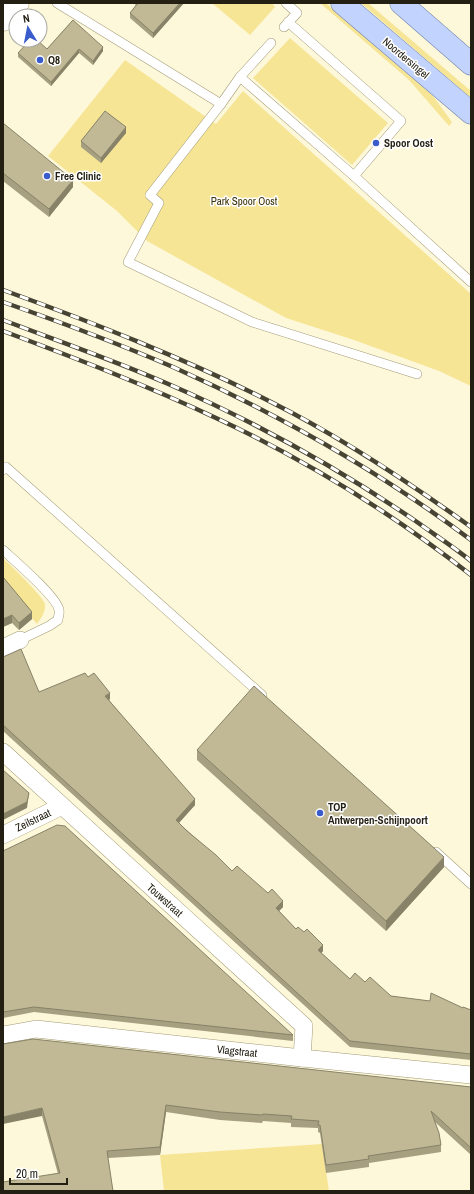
<svg xmlns="http://www.w3.org/2000/svg" width="474" height="1194" font-family="'Archivo Narrow',sans-serif">
  <style>
    .green { fill: #f7e596 }
    .lines { fill: none; stroke-linecap: round; stroke-linejoin: round }
    .lane-casing { stroke: #a29b78; stroke-width: 10 }
    .street-casing { stroke: #a29b78; stroke-width: 18 }
    .secondary-casing { stroke: #a29b78; stroke-width: 23 }
    .primary-casing { stroke: #7082ab; stroke-width: 23 }
    .lane { stroke: #fff; stroke-width: 9 }
    .street { stroke: #fff; stroke-width: 17 }
    .secondary { stroke: #fff; stroke-width: 22 }
    .primary { stroke: #c2d4fe; stroke-width: 22 }
    .rail-casing { stroke: #474434; stroke-width: 4.5 }
    .rail { stroke: #fff; stroke-width: 3; stroke-dasharray: 9; stroke-linecap: butt }
    .wall { fill: #a69f80 }
    .shaded-wall { fill: #878268 }
    .building { fill: #c1b995; stroke: #878268 }
    .poi-dot { fill: #395bcc; stroke: #fff; stroke-width: 1.5 }
    .labels { text-anchor: middle; dominant-baseline: central; stroke-width: 3; stroke-linejoin: round; paint-order: stroke }
    .street-label { font-size: 11px; fill: #232013; stroke: #fff }
    .poi-label { font-size: 11px; font-weight: bold; fill: #232013; stroke: #fff; text-anchor: start }
    .park-label { font-size: 11px; fill: #393005; stroke: #fff }
  </style>
  <rect width="100%" height="100%" fill="#fef8da"/>
  <g class="green">
    <polygon points="212,3 272,3 275,7 250,35"/>
    <polygon points="320,3 326,3 433,96 452,122 449,126 409,80"/>
    <polygon points="361,3 368,3 471,91 471,98"/>
    <polygon points="290,38 388,123 352,165 253,78"/>
    <polygon points="125,60 216,124 243,91 471,294 471,386 439,371 354,340 286,318 147,241 117,211 48,156"/>
    <path d="M 3,558 C 11,566 43,596 45,604 C 46,612 41,618 37,624 L 3,585 Z"/>
    <polygon points="322,1144 329,1191 164,1191 160,1155"/>
  </g>
  <g class="lines">
    <g class="lane-casing">
      <g id="lane">
        <polyline points="57,3 221,104 240,77 271,43"/>
        <polyline points="288,22 401,121 354,176"/>
        <polyline points="284,27 297,13 286,3"/>
        <polyline points="240,77 354,176 471,282"/>
        <polyline points="221,104 150,195 159,203 128,262 252,322 417,374"/>
        <polyline points="3,470 6,467 262,695"/>
        <path d="M 3,550 C 15,561 57,597 59,610 C 60,613 58,617 58,620 L 49,626 L 20,640"/>
        <polyline points="436,852 471,884"/>
      </g>
    </g>
    <g class="street-casing">
      <g id="street">
        <polyline points="3,648 20,640"/>
        <polyline points="3,752 304,1026 302,1058"/>
        <polyline points="3,835 62,806"/>
        <polyline points="3,1035 36,1029 302,1058 471,1075"/>
      </g>
    </g>
    <g class="secondary-casing">
      <polyline id="secondary" points="3,20 18,3"/>
    </g>
    <g class="primary-casing">
      <g id="primary">
        <polyline points="342,3 471,113"/>
        <polyline points="401,3 471,64"/>
      </g>
    </g>
    <use href="#lane" class="lane"/>
    <use href="#street" class="street"/>
    <use href="#secondary" class="secondary"/>
    <use href="#primary" class="primary"/>
    <g class="rail-casing">
      <g id="rail">
        <path d="M 3,290 C 94,323 184,358 271,402 C 341,437 407,481 471,527"/>
        <path d="M 3,302 C 60,322 117,343 173,367 C 278,414 379,471 471,540"/>
        <path d="M 3,320 C 58,341 113,360 166,383 C 254,421 338,468 417,522 C 435,535 454,547 471,561"/>
        <path d="M 3,331 C 75,358 146,385 216,418 C 306,460 393,514 471,575"/>
      </g>
    </g>
    <use href="#rail" class="rail"/>
  </g>
  <g class="wall">
    <polygon points="133,3 184,3 153,38 130,18 130,13 136,5"/>
    <polygon points="73,20 103,51 93,65 79,53 51,86 18,57 18,53 47,49"/>
    <polygon points="3,123 73,187 49,217 3,181"/>
    <polygon points="126,133 101,163 81,147 81,141"/>
    <polygon points="3,577 32,619 19,630 12,623 3,627"/>
    <polygon points="3,657 39,692 110,699 109,700 195,805 179,823 232,871 283,907 279,911 296,929 323,951 321,953 350,979 365,982 391,996 463,1008 471,1010 471,1060 350,1047 3,731"/>
    <polygon points="197,750 444,867 386,931 197,760"/>
    <polygon points="3,851 293,1035 293,1041 34,1012 3,1018"/>
    <polygon points="3,1044 471,1087 471,1155 435,1122 441,1145 441,1152 369,1163 369,1167 326,1173 320,1133 318,1132 318,1128 291,1127 291,1123 263,1121 262,1123 220,1120 166,1112 160,1155 108,1158 58,1174 42,1116"/>
  </g>
  <g class="shaded-wall">
    <polygon points="180,3 184,3 153,38 153,33"/>
    <polygon points="103,47 103,51 93,65 93,61"/>
    <polygon points="79,49 79,53 51,86 51,82"/>
    <polygon points="126,127 126,133 101,163 101,158"/>
    <polygon points="73,180 73,187 49,217 49,209"/>
    <polygon points="32,612 32,619 19,630 19,623"/>
    <polygon points="12,615 12,623 3,627 3,619"/>
    <polygon points="110,693 110,699 105,702 105,696"/>
    <polygon points="29,793 27,808 3,820 3,814"/>
    <polygon points="195,799 195,805 176,826 176,820"/>
    <polygon points="444,857 444,867 386,931 386,921"/>
    <polygon points="283,901 283,907 276,914 276,908"/>
    <polygon points="323,945 323,951 318,957 318,950"/>
    <polygon points="166,1105 166,1112 160,1155 160,1147"/>
    <polygon points="42,1108 42,1116 3,1124 3,1117"/>
  </g>
  <g class="building">
    <polygon points="138,3 180,3 153,33 130,13"/>
    <polygon points="73,20 103,47 93,61 79,49 51,82 18,53 30,40 37,40 47,49"/>
    <polygon points="105,111 126,127 101,158 81,141"/>
    <polygon points="3,123 73,180 49,209 3,173"/>
    <polygon points="3,577 32,612 19,623 12,615 3,619"/>
    <polygon points="21,649 39,692 85,673 88,677 94,673 110,693 105,696 195,799 176,820 187,831 216,855 232,871 237,866 268,893 272,889 283,901 276,908 296,929 298,927 304,932 307,929 323,945 318,950 350,979 355,973 365,982 370,977 391,996 430,1001 431,993 463,1008 463,1007 471,1010 471,1054 350,1041 3,725 3,657"/>
    <polygon points="254,686 444,857 386,921 197,750"/>
    <polygon points="3,770 29,793 27,802 3,814"/>
    <polygon points="57,825 65,826 293,1035 34,1007 3,1012 3,851"/>
    <polygon points="33,1039 471,1087 471,1148 431,1111 439,1133 441,1145 368,1156 369,1159 326,1165 320,1125 318,1125 319,1121 291,1119 292,1116 263,1114 262,1115 220,1112 166,1105 160,1147 107,1151 113,1191 3,1191 3,1182 60,1173 42,1108 3,1117 3,1044"/>
  </g>
  <g class="poi-dot">
    <circle cx="40" cy="60" r="4"/>
    <circle cx="376" cy="143" r="4"/>
    <circle cx="47" cy="176" r="4"/>
    <circle cx="320" cy="813" r="4"/>
  </g>
  <g class="labels">
    <g class="street-label">
      <text transform="translate(406 58) rotate(40)">Noordersingel</text>
      <text transform="translate(33 820) rotate(-26)">Zeilstraat</text>
      <text transform="translate(165 900) rotate(42)">Touwstraat</text>
      <text transform="translate(237 1051) rotate(6)">Vlagstraat</text>
    </g>
    <g class="poi-label">
      <text x="48" y="60">Q8</text>
      <text x="384" y="143">Spoor Oost</text>
      <text x="55" y="176">Free Clinic</text>
      <text x="328" y="807">TOP<tspan x="328" dy="13">Antwerpen-Schijnpoort</tspan></text>
    </g>
    <g class="park-label">
      <text x="244" y="201">Park Spoor Oost</text>
    </g>
  </g>
  <rect width="474" height="1194" fill="none" stroke="#232013" stroke-width="8"/>
  <g transform="translate(28 28) rotate(350)"><circle r="19" fill="#ffffff" stroke="#a7a6a1"/>
  <path d="M0-3L7 15L0 10L-7 15Z" fill="#395bcc"/>
  <text y="-6" font-size="11" font-weight="bold" text-anchor="middle" fill="#232013">N</text>
  </g>
  <path d="M10 1178v6h57v-6" fill="none" stroke="#232013" stroke-width="2"/>
  <text x="16" y="1178" font-size="12" fill="#232013" stroke="#ffffff" stroke-width="3" paint-order="stroke">20 m</text>
</svg>
